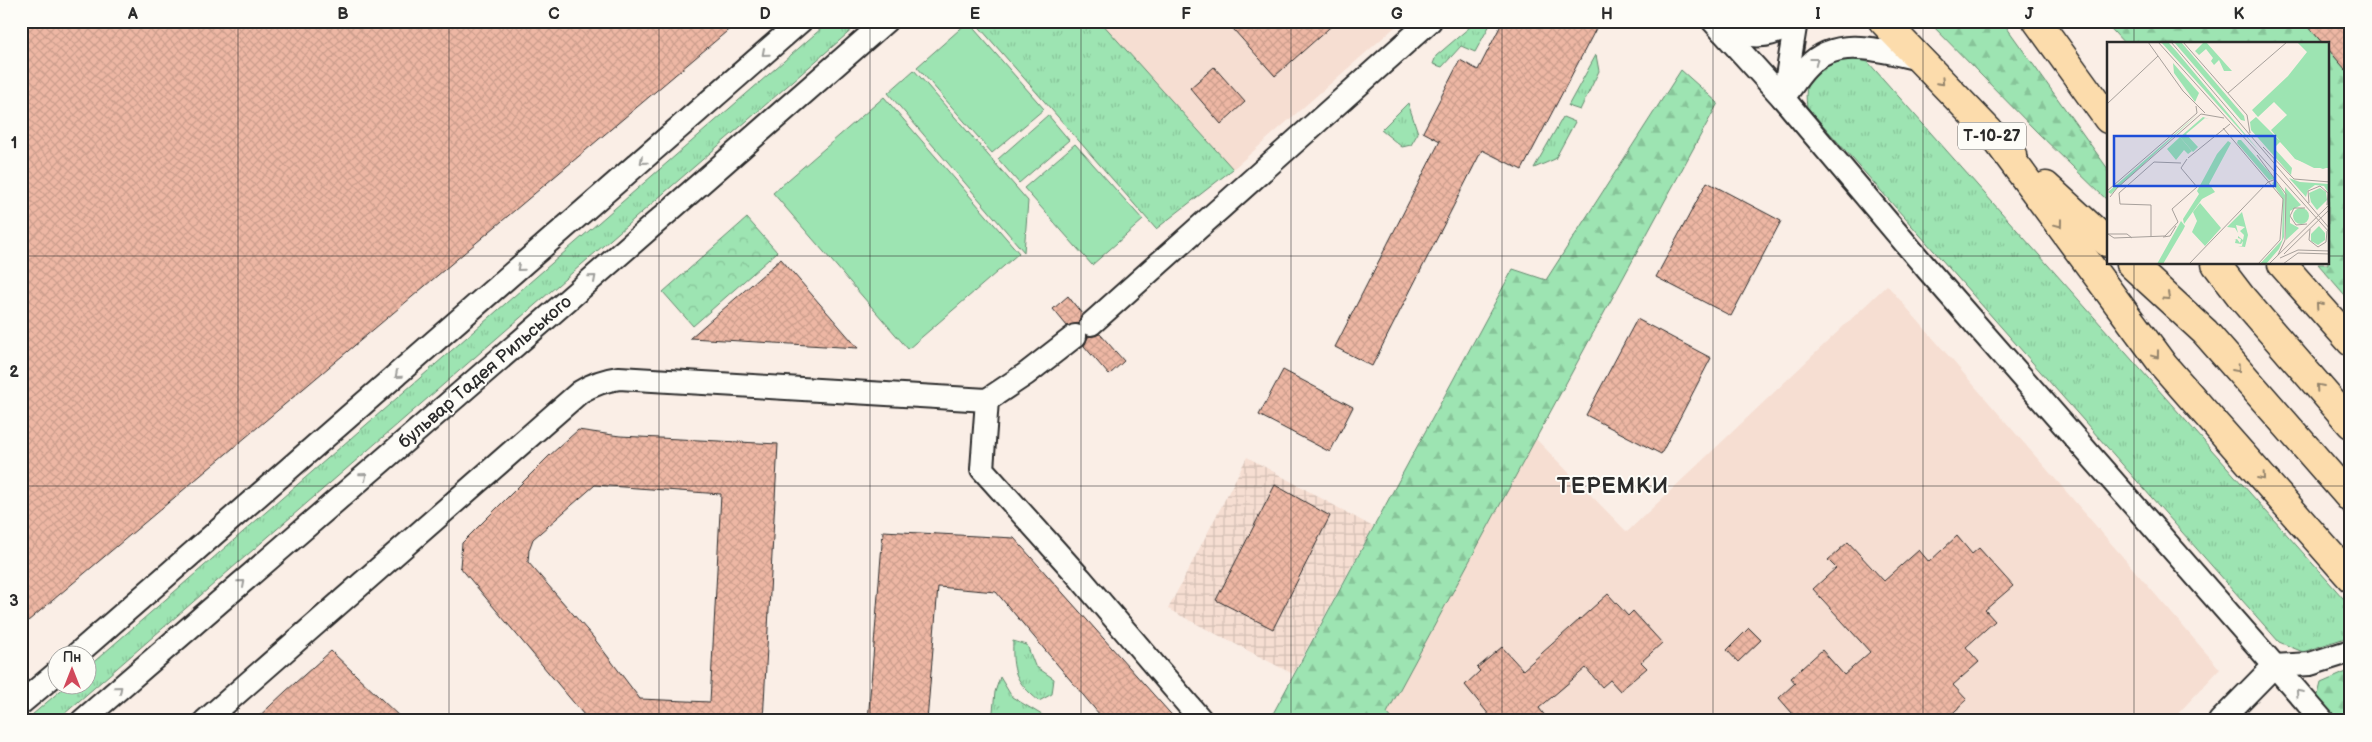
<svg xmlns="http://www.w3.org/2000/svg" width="2372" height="742" font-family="'Balsamiq Sans',sans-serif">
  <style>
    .built { fill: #f6ded2 }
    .industrial { fill: url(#industrial-grid) }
    .grass { fill: url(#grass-tufts); stroke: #64886e }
    .forest { fill: url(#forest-firs); stroke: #64886e }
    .park { fill: url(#park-crowns); stroke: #64886e }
    .garden { fill: #9de4b2; stroke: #64886e }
    .building { fill: url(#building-cross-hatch); stroke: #2b2b2b; fill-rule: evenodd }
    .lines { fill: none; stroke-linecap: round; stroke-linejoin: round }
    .minor-casing { stroke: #2b2b2b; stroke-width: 26 }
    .highway-casing { stroke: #2b2b2b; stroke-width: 31 }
    .minor { stroke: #fdfcf7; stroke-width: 22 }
    .highway { stroke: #fcdcac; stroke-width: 28 }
    .oneway { stroke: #9e9e9b }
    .oneway2 { stroke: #94846c }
    .grid { fill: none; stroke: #2b2b2b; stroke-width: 1; stroke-opacity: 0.55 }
    .labels { text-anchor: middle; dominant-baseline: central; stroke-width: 4; stroke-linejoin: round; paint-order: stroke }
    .shield { fill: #fdfcf7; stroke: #6a6a68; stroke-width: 1 }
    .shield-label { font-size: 16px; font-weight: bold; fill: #2b2b2b }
    .street-label { font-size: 18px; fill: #2b2b2b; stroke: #fdfcf7 }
    .district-label { font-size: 22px; font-weight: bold; letter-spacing: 1px; fill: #2b2b2b; stroke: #fdfcf7 }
    .inset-road { fill: none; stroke: #a7a09b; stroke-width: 1 }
    .view { fill: #1d4ed8; fill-opacity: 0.15; stroke: #1d4ed8; stroke-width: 2.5 }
    .inset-edge { fill: none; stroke: #2b2b2b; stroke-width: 2.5 }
    .neatline { fill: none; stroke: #2b2b2b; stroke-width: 2 }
    .grid-label { font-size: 16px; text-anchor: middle; font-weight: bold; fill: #2b2b2b }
  </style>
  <defs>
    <pattern id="industrial-grid" width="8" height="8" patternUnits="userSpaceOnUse" patternTransform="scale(1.25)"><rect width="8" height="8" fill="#f6ded2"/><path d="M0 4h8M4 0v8" fill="none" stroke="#d3bfb4"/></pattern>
    <pattern id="grass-tufts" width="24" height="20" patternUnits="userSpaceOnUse" patternTransform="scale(1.25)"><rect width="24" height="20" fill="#9de4b2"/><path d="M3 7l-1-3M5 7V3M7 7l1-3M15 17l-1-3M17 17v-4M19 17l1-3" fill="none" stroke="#87c499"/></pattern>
    <pattern id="forest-firs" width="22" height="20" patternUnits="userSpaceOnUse" patternTransform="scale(1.25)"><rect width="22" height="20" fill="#9de4b2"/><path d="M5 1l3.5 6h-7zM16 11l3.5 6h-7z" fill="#87c499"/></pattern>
    <pattern id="park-crowns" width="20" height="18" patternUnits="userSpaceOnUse" patternTransform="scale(1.25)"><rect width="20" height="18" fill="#9de4b2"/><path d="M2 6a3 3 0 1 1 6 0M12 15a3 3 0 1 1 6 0" fill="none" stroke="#87c499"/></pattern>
    <pattern id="building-cross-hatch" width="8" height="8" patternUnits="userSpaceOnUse" patternTransform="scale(1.25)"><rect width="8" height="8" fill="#eeb7a4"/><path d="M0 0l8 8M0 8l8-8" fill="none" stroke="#cc9e8d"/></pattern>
  </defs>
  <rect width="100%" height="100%" fill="#faeee6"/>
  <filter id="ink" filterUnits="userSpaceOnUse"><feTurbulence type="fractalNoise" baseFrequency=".02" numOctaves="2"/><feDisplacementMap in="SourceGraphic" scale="10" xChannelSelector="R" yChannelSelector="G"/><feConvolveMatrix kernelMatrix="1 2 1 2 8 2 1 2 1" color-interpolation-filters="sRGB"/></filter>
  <g filter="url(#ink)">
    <g class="built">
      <polygon points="974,21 1402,21 1233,169 1156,229"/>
      <polygon points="1887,285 2220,669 2171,721 1394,721 1387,713 1536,439 1627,532"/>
    </g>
    <polygon class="industrial" points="1247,457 1373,527 1293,674 1168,609"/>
    <g class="grass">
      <polygon points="830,21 862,21 56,721 25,721 67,685 88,684 88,667"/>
      <polygon points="974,21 1100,21 1233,169 1156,229"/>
      <polygon points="1477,21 1492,21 1475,52 1461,46 1442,67 1433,64 1436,56"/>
      <polygon points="1596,55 1599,71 1580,110 1568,106"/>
      <path d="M 1849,57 L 1868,62 L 2351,607 L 2351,636 L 2303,652 L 2279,642 L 1807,107 C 1802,71 1819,66 1849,57 Z"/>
      <polygon points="1408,103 1418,133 1411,145 1402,147 1381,130"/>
      <polygon points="1563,117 1575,122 1555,159 1534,168"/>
      <path d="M 1013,641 L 1027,645 L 1035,666 L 1054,679 L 1052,694 L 1039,701 C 1015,681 1012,672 1013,641 Z"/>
      <polygon points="1000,677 1012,697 1052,721 992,721 995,692"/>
    </g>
    <g class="forest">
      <polygon points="1928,21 2002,21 2108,169 2108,201 2036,131"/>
      <polygon points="2104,21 2351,21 2351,175 2348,178 2351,180 2351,302 2318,264 2328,264 2328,44 2125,44"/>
      <polygon points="1681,70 1718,103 1387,713 1394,721 1269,721 1513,269 1546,280"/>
      <polygon points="2351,670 2351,721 2335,721 2317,699 2321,683"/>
    </g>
    <polygon class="park" points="747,218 777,252 693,326 663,292"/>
    <g class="garden">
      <polygon points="968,22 1044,109 992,153 917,67"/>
      <polygon points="914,70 1028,201 1024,252 888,93"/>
      <polygon points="884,97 1019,253 908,349 773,193"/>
      <polygon points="1048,115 1069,140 1019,183 998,159"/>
      <polygon points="1075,144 1143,220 1092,265 1024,188"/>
    </g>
    <g class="building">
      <polygon points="21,21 739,21 21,627"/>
      <polygon points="1226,21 1337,21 1275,76"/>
      <polygon points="1503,21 1600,21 1522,170 1482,150 1372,366 1335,347 1440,141 1423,132 1460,60 1478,70"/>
      <polygon points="2304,21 2351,21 2351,76 2328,49 2328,44 2323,44"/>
      <polygon points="1214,67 1245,102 1221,124 1190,88"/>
      <polygon points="1707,182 1781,221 1731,316 1656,277"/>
      <polygon points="781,259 858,348 690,338"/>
      <polygon points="1068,296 1082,314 1078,324 1067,326 1053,309"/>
      <polygon points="1637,319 1711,358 1661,454 1586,415"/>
      <polygon points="1100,334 1124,361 1109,375 1084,346 1088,337"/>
      <polygon points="1283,370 1353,407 1330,452 1259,415"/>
      <path d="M 578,430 L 620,436 L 778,444 L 763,721 L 589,721 L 460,567 L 462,543 L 549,456 ZM 595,485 L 721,494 L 710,702 L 640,699 L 593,637 L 528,562 L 529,550 L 533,539 Z"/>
      <polygon points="1275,485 1330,516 1273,629 1216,600"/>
      <polygon points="883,531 1014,538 1177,721 1105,721 996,592 938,587 927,721 868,721"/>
      <polygon points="1957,536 1972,554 1979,548 2013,586 1985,610 1995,621 1966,647 1979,662 1953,685 1967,700 1944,721 1799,721 1779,698 1795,683 1791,678 1822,650 1844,675 1870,652 1813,589 1836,568 1828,560 1848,542 1884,581 1919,550 1929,562"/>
      <polygon points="1608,594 1628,616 1633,611 1662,643 1641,662 1647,668 1620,691 1610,680 1602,687 1586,668 1539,708 1549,721 1494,721 1465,685 1480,671 1477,668 1502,647 1523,670"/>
      <polygon points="1749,628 1761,640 1738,662 1727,650"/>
      <polygon points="331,651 404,721 254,721 286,691"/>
    </g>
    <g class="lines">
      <g class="minor-casing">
        <g id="minor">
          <polyline points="1713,21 1783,98 1928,270 2323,721"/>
          <path d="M 1722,31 C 1748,36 1772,41 1794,21"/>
          <polyline points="1784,95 1796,21"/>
          <path d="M 1783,98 C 1791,88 1798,76 1807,67 C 1837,35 1882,51 1919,59"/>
          <polyline points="1091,324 1430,21"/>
          <polyline points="1075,336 1026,374 987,400 982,469 1080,578 1202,721"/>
          <polyline points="77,654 801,21"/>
          <polyline points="21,703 58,672"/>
          <polyline points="82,721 547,318 886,21"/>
          <path d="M 205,721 L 580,392 C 593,384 604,380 619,378 L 987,400"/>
          <polyline points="2220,721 2274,666 2310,664 2351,651"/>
        </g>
      </g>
      <g class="highway-casing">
        <g id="highway">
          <polyline points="1883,21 2012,155"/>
          <polyline points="2037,21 2108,119"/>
          <polyline points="1999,143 2164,366 2351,578"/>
          <polyline points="2046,186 2108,243"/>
          <polyline points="2131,264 2205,332 2351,499"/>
          <polyline points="2216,264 2242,298 2351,424"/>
          <polyline points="2282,264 2351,342"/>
        </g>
      </g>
      <use href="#minor" class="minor"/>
      <use href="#highway" class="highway"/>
    </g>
    <defs><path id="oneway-chevron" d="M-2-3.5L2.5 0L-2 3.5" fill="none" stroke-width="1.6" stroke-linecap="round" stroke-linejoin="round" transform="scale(1.25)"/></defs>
    <g class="oneway">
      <use href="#oneway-chevron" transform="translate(765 53) rotate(139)"/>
      <use href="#oneway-chevron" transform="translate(1815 61) rotate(-38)"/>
      <use href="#oneway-chevron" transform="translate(643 161) rotate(139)"/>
      <use href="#oneway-chevron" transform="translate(520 268) rotate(139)"/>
      <use href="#oneway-chevron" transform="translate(593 278) rotate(-41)"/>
      <use href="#oneway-chevron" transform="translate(398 375) rotate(139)"/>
      <use href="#oneway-chevron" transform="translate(364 476) rotate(-41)"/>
      <use href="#oneway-chevron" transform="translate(242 583) rotate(-41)"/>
      <use href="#oneway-chevron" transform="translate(119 689) rotate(-41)"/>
      <use href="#oneway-chevron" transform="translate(2299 693) rotate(-132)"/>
    </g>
    <g class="oneway2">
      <use href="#oneway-chevron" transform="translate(1941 82) rotate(46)"/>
      <use href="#oneway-chevron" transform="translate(2059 224) rotate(53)"/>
      <use href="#oneway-chevron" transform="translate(2167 297) rotate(42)"/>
      <use href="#oneway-chevron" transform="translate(2319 305) rotate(-131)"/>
      <use href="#oneway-chevron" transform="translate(2156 355) rotate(53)"/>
      <use href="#oneway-chevron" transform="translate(2237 369) rotate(49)"/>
      <use href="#oneway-chevron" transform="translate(2319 387) rotate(-131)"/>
      <use href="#oneway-chevron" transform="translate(2262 477) rotate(49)"/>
    </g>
  </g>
  <path class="grid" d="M 238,21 L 238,721M 449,21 L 449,721M 659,21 L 659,721M 870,21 L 870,721M 1081,21 L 1081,721M 1291,21 L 1291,721M 1502,21 L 1502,721M 1713,21 L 1713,721M 1923,21 L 1923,721M 2134,21 L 2134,44M 21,256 L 2108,256M 2328,256 L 2351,256M 2134,264 L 2134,721M 21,486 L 2351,486"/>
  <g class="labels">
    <rect class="shield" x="1958" y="122.5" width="68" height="27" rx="4"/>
    <g class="shield-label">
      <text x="1992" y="136">Т-10-27</text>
    </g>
    <g class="street-label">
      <text transform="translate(485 372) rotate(-41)">бульвар Тадея Рильського</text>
    </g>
    <g class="district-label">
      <text x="1613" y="486">ТЕРЕМКИ</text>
    </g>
  </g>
  <g transform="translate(2107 42)">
    <rect width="222" height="222" fill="#faeee6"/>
    <path d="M 66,21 L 92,51 L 88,60 L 67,31 ZM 91,72 L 4,152 L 1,150 ZM 96,75 L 102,77 L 98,76 L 79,92 L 91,105 L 86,110 L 73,95 ZM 131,98 L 134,98 L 168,137 L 162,138 L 130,101 ZM 182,136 L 193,140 L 222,142 L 222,152 L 217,144 L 208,143 L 201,148 L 199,155 ZM 178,145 L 194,163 L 183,169 L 183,181 L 192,186 L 179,198 ZM 213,146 L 219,150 L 220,158 L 210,168 L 204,160 L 202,151 ZM186 174a8 8 0 1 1 16 0a8 8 0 1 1-16 0ZM 135,170 L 141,193 L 138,205 L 131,204 L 135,204 L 136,199 L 134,202 L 128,201 L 129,197 L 127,198 L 130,197 L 133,201 L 134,197 L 131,196 L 131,194 L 136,198 L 137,193 L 133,189 L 138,185 L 129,183 L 131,191 L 128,186 L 120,185 ZM 212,184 L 218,191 L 218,198 L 211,203 L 204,199 L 204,192 Z" fill="#9de4b2"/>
    <path d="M 54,0 L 61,0 L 70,10 L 153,110 ZM 67,0 L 74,0 L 137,74 L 138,79 L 134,78 ZM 97,0 L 99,0 L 125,29 L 117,29 L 112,18 L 107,23 L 104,19 L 106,16 L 99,7 L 92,13 L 88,9 ZM 149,75 L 172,98 L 222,116 L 222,126 L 207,126 L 189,117 L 173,100 L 167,106 L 185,126 L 184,133 L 144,88 L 143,80 ZM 121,99 L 124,101 L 102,142 L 108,150 L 95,157 L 77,182 L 76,177 L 92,152 L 90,149 L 110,112 ZM 169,139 L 178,153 L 177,195 L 172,207 L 159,222 L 153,222 L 175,198 L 176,157 L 165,141 ZM 74,179 L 78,184 L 76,188 L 56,222 L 50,222 Z" fill="#9de4b2"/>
    <path d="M 93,161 L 114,186 L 98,204 L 85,190 L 90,179 L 86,170 Z" fill="#9de4b2"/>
    <path d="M 190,0 L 222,0 L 222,125 L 216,127 L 188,117 L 164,88 L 180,73 L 167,60 L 151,75 L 145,68 L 181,34 L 200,10 ZM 73,95 L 85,109 L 81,112 L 77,108 L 69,118 L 60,107 Z" fill="#9de4b2"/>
    <path class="inset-road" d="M 41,0 L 76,49 L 98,71M 51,0 L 223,191M 64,0 L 223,187M 76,0 L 140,73 L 143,91M 121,51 L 180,0M 0,62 L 51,14M 116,86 L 176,157 L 173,198 L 151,222M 156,105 L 187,137 L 223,140M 150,113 L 179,152 L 178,198 L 171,213M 81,116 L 123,82M 0,149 L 90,71 L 89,64M 3,155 L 10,146 L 94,72 L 117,76M 202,161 L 201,149 L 213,144 L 221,151 L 220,163M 198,166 L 187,166 L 183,174 L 189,183 L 200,182M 203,187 L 202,198 L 211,205 L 219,200 L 220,189M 1,192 L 7,196 L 58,194 L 71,180 L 65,167 L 90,145 L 74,126 L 80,117M 1,192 L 20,192 L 25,196M 44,195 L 44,163 L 13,162 L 12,151 L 47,120 L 74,121M 56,195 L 63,194 L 69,184M 177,212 L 223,167M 173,216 L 191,208 L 223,209M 82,222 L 161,140 L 169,137M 162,222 L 223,162M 176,222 L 191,211 L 223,212"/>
    <path class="view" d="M 7,94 L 168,94 L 168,144 L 7,144 Z"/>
    <rect width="222" height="222" class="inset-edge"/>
  </g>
  <rect width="2372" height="742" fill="none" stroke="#fdfcf7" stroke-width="55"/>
  <g transform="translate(72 670)"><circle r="24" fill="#fdfcf7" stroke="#a9a8a5"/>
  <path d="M0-4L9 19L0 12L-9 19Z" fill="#d1495b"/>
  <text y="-8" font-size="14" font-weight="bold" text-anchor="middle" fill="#2b2b2b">Пн</text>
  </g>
  <rect x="28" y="28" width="2316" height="686" class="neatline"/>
  <g class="grid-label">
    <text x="133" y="19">A</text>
    <text x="343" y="19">B</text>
    <text x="554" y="19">C</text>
    <text x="765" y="19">D</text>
    <text x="975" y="19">E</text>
    <text x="1186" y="19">F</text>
    <text x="1397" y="19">G</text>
    <text x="1607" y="19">H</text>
    <text x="1818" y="19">I</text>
    <text x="2029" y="19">J</text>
    <text x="2239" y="19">K</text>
    <text x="14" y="148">1</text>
    <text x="14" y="377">2</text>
    <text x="14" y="606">3</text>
  </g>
</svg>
